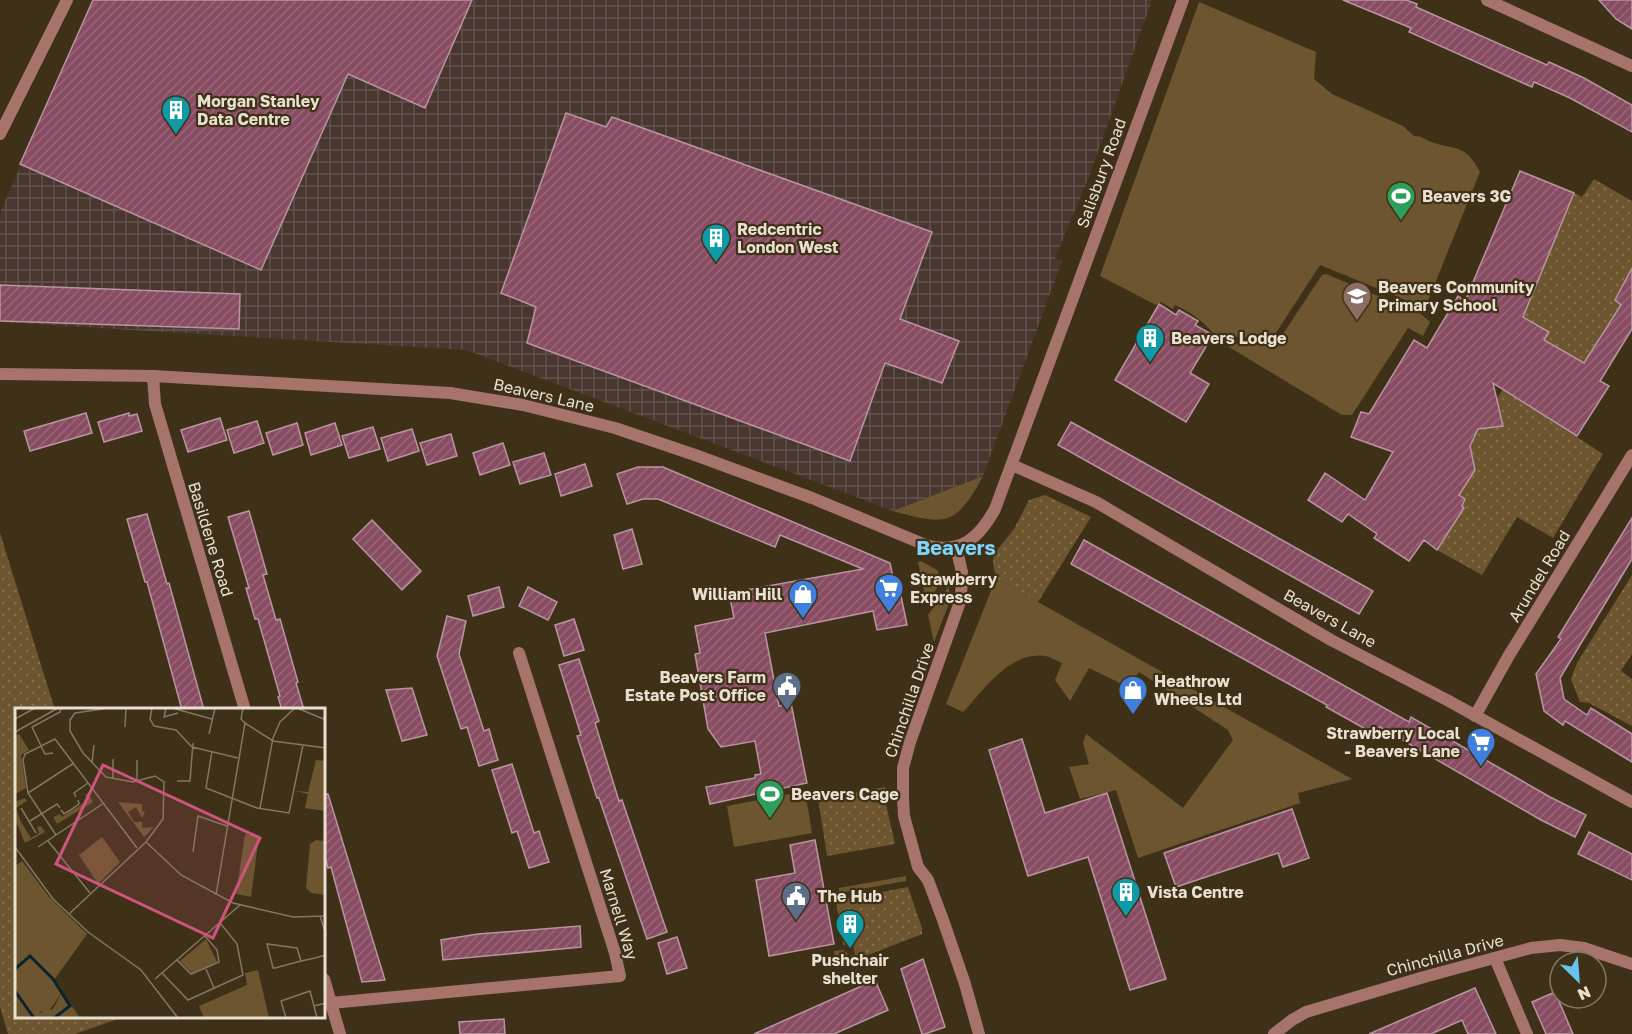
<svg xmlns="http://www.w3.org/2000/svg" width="1632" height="1034" font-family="'Golos Text',sans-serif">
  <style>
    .industrial { fill: url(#industrial-grid) }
    .grass { fill: #6d562f }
    .park { fill: url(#park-dots) }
    .building { fill: url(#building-hatch); stroke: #b895a1; stroke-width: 1.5 }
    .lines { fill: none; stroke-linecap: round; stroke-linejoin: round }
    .street { stroke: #a6746b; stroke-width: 12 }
    .labels { text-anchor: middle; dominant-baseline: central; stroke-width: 4.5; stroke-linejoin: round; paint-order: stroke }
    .poi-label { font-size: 16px; font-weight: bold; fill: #e9e0d1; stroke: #3f3118; text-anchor: start }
    .street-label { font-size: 16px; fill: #e9e0d1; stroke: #3f3118 }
    .quarter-label { font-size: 20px; font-weight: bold; fill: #7dd3fb; stroke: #3f3118 }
    .inset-river { fill: none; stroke: #0b242c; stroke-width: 3 }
    .inset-road { fill: none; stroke: #837762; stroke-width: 1.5 }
    .view { fill: #ce547e; fill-opacity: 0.15; stroke: #ce547e; stroke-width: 3 }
    .inset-edge { fill: none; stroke: #e9e0d1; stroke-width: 3 }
  </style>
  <defs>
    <pattern id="industrial-grid" width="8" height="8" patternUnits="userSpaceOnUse" patternTransform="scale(1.5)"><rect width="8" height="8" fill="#49362f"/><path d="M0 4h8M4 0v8" fill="none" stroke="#63534c"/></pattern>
    <pattern id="park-dots" width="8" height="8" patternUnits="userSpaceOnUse" patternTransform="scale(1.5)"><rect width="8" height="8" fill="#6d562f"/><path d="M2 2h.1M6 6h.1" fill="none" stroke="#826e4c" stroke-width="1.8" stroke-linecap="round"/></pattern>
    <pattern id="building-hatch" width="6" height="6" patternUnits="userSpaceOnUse" patternTransform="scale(1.5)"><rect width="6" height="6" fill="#884c63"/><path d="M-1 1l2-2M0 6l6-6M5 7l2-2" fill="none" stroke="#996678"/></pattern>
  </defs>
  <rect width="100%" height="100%" fill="#3f3118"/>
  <polygon class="industrial" points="93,0 1152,0 1089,177 1055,258 1062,261 983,476 893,511 466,350 0,322 0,213"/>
  <g class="grass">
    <path d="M 1199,2 L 1316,52 L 1314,79 L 1332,94 L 1403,126 L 1414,136 C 1422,136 1424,139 1431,142 C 1458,151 1464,143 1480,172 L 1425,308 L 1320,265 L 1272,339 L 1215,335 C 1203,321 1191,312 1175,305 L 1173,309 L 1161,302 L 1156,305 L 1100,276 Z"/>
    <polygon points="1326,274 1421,314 1430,322 1423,336 1408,328 1352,415 1342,415 1229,347 1230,343 1275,346 1322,275"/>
    <path d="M 983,476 C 956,526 946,526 893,511 Z"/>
    <polygon points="921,561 937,570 942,580 927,604 918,562"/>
    <path d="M 996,578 L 1038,602 L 1352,779 L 1298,793 L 1300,803 L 1138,858 L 1116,790 L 1080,799 L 1069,767 L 1089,764 L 1083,743 L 1086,734 L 1183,808 L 1233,740 L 1228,730 L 1139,672 L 1128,687 L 1089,668 L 1070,701 L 1055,680 L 1062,663 C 1057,661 1051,657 1045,656 C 1009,651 984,690 963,712 L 946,704 Z"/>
    <polygon points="949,586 950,601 934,642 928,615"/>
    <polygon points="805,791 812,833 734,847 727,806"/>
    <polygon points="906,876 906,881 839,893 839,888"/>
    <polygon points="855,941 858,959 837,968 834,951 844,950 844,952 847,952 848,956 855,955 853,944 843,945 843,943"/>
  </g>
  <g class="park">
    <polygon points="1594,179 1632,201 1632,276 1627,284 1624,283 1615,299 1621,305 1584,363 1544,340 1549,332 1511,309 1528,306 1574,193 1582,197"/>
    <polygon points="1503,389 1603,454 1553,538 1517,517 1482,575 1437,550 1464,508 1462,506 1465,499 1448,487 1465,486 1475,470 1470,446 1478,429 1502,426 1492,406"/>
    <polygon points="1045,495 1091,517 1038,602 996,578 993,563 994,554 1014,529 1029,500"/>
    <polygon points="0,533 55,710 16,710 16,1018 121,1018 75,1034 8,1034 0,1007"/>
    <polygon points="1632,575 1632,654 1621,671 1632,679 1632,726 1589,703 1580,702 1571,679 1577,663"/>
    <polygon points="885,787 885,800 895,844 827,856 818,798"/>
    <polygon points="908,887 922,928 922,934 858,959 855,942 843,943 836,901"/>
  </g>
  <g class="building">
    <polygon points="93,0 472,0 425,108 348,74 261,270 20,164"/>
    <polygon points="1343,0 1406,0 1417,4 1416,7 1547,65 1549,62 1584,78 1632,105 1632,132 1570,98 1534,82 1532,87 1409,32 1411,28"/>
    <polygon points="1599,0 1632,0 1632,29 1616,19"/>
    <polygon points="566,113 606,127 612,117 932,232 900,319 959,341 942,383 885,363 850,461 527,343 536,307 501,293"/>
    <polygon points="1520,171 1574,193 1523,317 1549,332 1544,340 1584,363 1621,305 1615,300 1632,268 1632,329 1600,381 1609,386 1577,436 1493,383 1503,426 1478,429 1470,446 1475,470 1459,495 1465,499 1462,506 1464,508 1437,550 1424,540 1409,561 1374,538 1377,534 1348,514 1342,522 1308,500 1325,473 1365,500 1393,452 1351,437 1361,412 1369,414 1414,340 1427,348 1458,296 1465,301"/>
    <polygon points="0,285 240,294 239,329 0,321"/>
    <polygon points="1159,304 1176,315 1179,310 1198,321 1195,325 1213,335 1190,373 1209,384 1186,422 1115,380"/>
    <polygon points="86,413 92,433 30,451 24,431"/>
    <polygon points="129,413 129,416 137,414 142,431 104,442 98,422"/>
    <polygon points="220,418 227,440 188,452 181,430"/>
    <polygon points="257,421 264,443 234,453 227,430"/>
    <polygon points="1071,422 1373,591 1359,614 1058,445"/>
    <polygon points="297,423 303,445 273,455 266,433"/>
    <polygon points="335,423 342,445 311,455 305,433"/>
    <polygon points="373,427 380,449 349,458 342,436"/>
    <polygon points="412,429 419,451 388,461 381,438"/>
    <polygon points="451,434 457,456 427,465 420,443"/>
    <polygon points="503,443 510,465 480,475 473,453"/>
    <polygon points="544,453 551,475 520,484 513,462"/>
    <polygon points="585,464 592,486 561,496 555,474"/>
    <polygon points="638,467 663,467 890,563 897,597 901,596 907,625 877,630 873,611 765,633 779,706 791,703 807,783 710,804 706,787 755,778 755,775 761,774 755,741 721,747 708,729 695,654 700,653 695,626 734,618 729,593 863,569 780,535 775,547 658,499 643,499 627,504 617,474"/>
    <polygon points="249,511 267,574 263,575 276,620 280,619 298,682 296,683 304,710 282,710 278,697 280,696 258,619 255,619 246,588 249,588 228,517"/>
    <polygon points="147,514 167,584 169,583 204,710 182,710 147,582 145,582 127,519"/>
    <polygon points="1632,518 1632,559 1560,678 1564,699 1587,715 1591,708 1632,734 1632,762 1565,721 1563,725 1544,711 1536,674 1561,639 1558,637"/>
    <polygon points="372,520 421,571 402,590 353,539"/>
    <polygon points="632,529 642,564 623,569 614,535"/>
    <polygon points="1084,540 1409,722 1411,717 1550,797 1586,815 1575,837 1541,820 1380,727 1376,735 1326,707 1327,705 1071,564"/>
    <polygon points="499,587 504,607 473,616 468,596"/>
    <polygon points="528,587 557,602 548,620 519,606"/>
    <polygon points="447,616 466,621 459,654 484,731 489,729 498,760 479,766 467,727 461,729 437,656"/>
    <polygon points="574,619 584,650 564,656 555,625"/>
    <polygon points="579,659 599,721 595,723 619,801 622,800 667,932 647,939 599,798 597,798 577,736 581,735 559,665"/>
    <polygon points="412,688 427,735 402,741 386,690"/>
    <polygon points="1022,739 1045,813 1107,793 1166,979 1130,990 1088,857 1028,876 989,750"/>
    <polygon points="512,764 534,833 539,831 549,862 529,868 517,831 512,833 492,770"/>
    <polygon points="324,794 328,794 385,980 362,982 331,867 328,868 324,854"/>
    <polygon points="1292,809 1309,858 1283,867 1278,853 1176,887 1164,853"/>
    <polygon points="1589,832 1632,854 1632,880 1578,854"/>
    <polygon points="815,840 834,944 769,956 756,880 795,873 790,845"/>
    <polygon points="580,926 581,947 443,960 441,940 478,934"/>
    <polygon points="677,937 687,968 667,974 658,943"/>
    <polygon points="923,959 945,1027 925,1034 922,1034 901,969"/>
    <polygon points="875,980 888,1010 834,1034 754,1034"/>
    <polygon points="1475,988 1496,1034 1468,1034 1462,1020 1431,1034 1369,1034"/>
    <polygon points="1555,992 1573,1034 1546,1034 1532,1002"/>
    <polygon points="504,1019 505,1034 460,1034 459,1022"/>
  </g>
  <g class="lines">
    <g class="street">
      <polyline points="1487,0 1632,66"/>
      <polyline points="0,134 67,0"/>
      <path d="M 0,374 L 153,376 L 450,393 L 523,405 L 615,428 L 695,455 L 812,498 L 928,546 C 962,553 979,538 995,509 L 1183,0"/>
      <polyline points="153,376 155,404 245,710"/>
      <polyline points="1012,465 1096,502 1331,640 1447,700 1632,802"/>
      <polyline points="956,547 962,572 961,599 910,742 903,768 903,798 904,816 918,867 928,880 943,920 965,984 979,1034"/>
      <polyline points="1475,716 1508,657 1632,455"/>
      <polyline points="1495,958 1527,1034"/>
      <polyline points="324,979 340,1034"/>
      <polyline points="331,1003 620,976 615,953 519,653"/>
      <polyline points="1274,1034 1292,1020 1306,1012 1424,977 1531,948 1560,945 1584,948 1632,964"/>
    </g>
  </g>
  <defs>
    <g id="building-pin" transform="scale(1.5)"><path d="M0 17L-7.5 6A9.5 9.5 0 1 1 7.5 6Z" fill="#0f9aa8" stroke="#3f3118"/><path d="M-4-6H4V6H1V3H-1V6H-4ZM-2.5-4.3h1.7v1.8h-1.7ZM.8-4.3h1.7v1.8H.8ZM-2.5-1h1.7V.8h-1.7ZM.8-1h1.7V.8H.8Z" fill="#fff"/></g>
    <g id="stadium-pin" transform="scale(1.5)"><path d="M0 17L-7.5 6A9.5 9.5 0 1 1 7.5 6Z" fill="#2e9e5b" stroke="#3f3118"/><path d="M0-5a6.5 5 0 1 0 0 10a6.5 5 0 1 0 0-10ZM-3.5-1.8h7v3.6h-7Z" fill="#fff"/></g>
    <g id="school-pin" transform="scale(1.5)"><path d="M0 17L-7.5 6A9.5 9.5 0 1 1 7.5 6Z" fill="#8d6e63" stroke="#3f3118"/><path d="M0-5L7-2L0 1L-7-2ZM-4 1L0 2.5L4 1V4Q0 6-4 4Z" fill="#fff"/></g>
    <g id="supermarket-pin" transform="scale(1.5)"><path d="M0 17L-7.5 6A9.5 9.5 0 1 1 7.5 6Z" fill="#3f7fe0" stroke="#3f3118"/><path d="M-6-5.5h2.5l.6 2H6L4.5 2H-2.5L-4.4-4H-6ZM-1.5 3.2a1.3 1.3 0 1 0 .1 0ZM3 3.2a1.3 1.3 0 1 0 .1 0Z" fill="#fff"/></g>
    <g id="shop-pin" transform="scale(1.5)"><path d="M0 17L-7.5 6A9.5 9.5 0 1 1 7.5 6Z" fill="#3f7fe0" stroke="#3f3118"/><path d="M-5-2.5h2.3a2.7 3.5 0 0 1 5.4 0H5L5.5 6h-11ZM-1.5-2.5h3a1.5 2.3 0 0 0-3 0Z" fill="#fff"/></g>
    <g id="civic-pin" transform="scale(1.5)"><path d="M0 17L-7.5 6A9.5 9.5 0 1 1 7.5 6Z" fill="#5c6f8a" stroke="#3f3118"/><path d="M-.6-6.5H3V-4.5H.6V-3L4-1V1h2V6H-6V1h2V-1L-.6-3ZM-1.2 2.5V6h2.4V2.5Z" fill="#fff"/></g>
  </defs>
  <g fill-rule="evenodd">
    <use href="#building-pin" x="176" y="110"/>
    <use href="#stadium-pin" x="1401" y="196"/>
    <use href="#building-pin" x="716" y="238"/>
    <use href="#school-pin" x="1357" y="296"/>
    <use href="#building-pin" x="1150" y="338"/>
    <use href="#supermarket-pin" x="889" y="588"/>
    <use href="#shop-pin" x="803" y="594"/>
    <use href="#civic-pin" x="787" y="686"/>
    <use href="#shop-pin" x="1133" y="690"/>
    <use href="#supermarket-pin" x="1481" y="742"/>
    <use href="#stadium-pin" x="770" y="794"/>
    <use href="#building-pin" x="1126" y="892"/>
    <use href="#civic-pin" x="796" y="896"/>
    <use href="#building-pin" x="850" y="924"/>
  </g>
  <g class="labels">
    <g class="poi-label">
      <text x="197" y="101">Morgan Stanley<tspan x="197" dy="18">Data Centre</tspan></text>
      <text x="1422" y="196">Beavers 3G</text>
      <text x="737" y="229">Redcentric<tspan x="737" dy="18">London West</tspan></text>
      <text x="1378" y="287">Beavers Community<tspan x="1378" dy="18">Primary School</tspan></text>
      <text x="1171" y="338">Beavers Lodge</text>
      <text x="910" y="579">Strawberry<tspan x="910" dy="18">Express</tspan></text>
      <text x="782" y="594" text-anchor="end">William Hill</text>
      <text x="766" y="677" text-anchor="end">Beavers Farm<tspan x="766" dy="18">Estate Post Office</tspan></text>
      <text x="1154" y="681">Heathrow<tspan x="1154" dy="18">Wheels Ltd</tspan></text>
      <text x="1460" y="733" text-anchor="end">Strawberry Local<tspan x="1460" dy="18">- Beavers Lane</tspan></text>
      <text x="791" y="794">Beavers Cage</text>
      <text x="1147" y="892">Vista Centre</text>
      <text x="817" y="896">The Hub</text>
      <text x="850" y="960" text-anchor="middle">Pushchair<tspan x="850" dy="18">shelter</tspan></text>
    </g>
    <g class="street-label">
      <text transform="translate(1101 173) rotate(-70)">Salisbury Road</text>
      <text transform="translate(544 395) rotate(13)">Beavers Lane</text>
      <text transform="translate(211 539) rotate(73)">Basildene Road</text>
      <text transform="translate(1539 576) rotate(-59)">Arundel Road</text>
      <text transform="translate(1330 618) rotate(29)">Beavers Lane</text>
      <text transform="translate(909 700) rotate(-71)">Chinchilla Drive</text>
      <text transform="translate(619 914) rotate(73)">Marnell Way</text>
      <text transform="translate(1445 955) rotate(-15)">Chinchilla Drive</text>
    </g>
    <g class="quarter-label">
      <text x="956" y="547">Beavers</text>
    </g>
  </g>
  <g transform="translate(15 708)">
    <rect width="310" height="310" fill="#3f3118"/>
    <path d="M 103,94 L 127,96 L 127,103 L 130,104 L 127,110 L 121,99 L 113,104 L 119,114 L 127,114 L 127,120 L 139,119 L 129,129 ZM 87,129 L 105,154 L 83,176 L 64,147 ZM 7,153 L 34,189 L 72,226 L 39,272 L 47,284 L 32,306 L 19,301 L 0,275 L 0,158 ZM 191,231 L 202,254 L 177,265 L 165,253 ZM 243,262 L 254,310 L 189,310 L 184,298 L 232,277 L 230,265 Z" fill="#6d562f"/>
    <path d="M 0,275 L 26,305 L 38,301 L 47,284 L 65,310 L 0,310 Z" fill="#6d562f"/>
    <path d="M 4,26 L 14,42 L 6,47 L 11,80 L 0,86 L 0,28 ZM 301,52 L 310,53 L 310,103 L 290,100 L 293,86 L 280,83 L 293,84 ZM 73,85 L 78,94 L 42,116 L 38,109 L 45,106 L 47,109 L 72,93 L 70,87 ZM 10,90 L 12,93 L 1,100 L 6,114 L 16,130 L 24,125 L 22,119 L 26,118 L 30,124 L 10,135 L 0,111 L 0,94 ZM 230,126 L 244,128 L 236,189 L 221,186 ZM 301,132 L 310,133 L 310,187 L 296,185 L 291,180 L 295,136 Z" fill="#6d562f"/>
    <path class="inset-river" d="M 0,261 L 15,248 L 38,271 L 55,298 L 39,310M 0,283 L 19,310"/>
    <path class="inset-road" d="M 94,0 L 60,5 L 55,12 L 55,23 L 68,45 L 91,69 L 118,74 L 140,68 L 149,74 L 148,111 L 131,134M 137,0 L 135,11 L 139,18 L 161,22 L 177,39M 151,0 L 149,9 L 163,5M 157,0 L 197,11M 282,0 L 311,12M 0,11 L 20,0M 230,15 L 258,33 L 311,40M 110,19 L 111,0M 0,24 L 43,0M 194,26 L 200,0M 177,39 L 223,50M 197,43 L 191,80 L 242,100 L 274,105 L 288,37M 38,45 L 30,46 L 17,19 L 45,4 L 46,0M 122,52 L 122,73M 77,55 L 79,37M 98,70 L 98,51M 162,73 L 175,73 L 178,35M 13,85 L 59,55M 61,89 L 59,85 L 73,75M 6,100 L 21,125M 245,100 L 258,30 L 265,14 L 280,0M 46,102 L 49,106 L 54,103 L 64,96 L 63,92M 15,113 L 42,96 L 45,100M 41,127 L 13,85 L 8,52 L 10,46 L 40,31 L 122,140M 33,133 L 75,185M 0,139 L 38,191 L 73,224 L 126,262 L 163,310M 23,139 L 89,95M 178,144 L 183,108 L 212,118M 201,187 L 230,15 L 226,11 L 228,0M 54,206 L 131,134 L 166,167 L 218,195 L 278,209 L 311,208M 305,208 L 311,227M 162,252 L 176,266 L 204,254 L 202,242 L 190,228M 286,253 L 282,240 L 252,236 L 258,260 L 260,260 L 286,253 L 300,250 L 311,247M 191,261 L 199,280M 147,265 L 173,292 L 228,267 L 222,236 L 206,216M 140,271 L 225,197M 271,310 L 266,293 L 295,283 L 299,298M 302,310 L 299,298 L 311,295"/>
    <path class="view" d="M 88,57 L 245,130 L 198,230 L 41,156 Z"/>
    <rect width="310" height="310" class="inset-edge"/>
  </g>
  <g transform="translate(1578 980) rotate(155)"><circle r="28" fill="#3f3118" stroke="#837762" stroke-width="1.5"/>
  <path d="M0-4.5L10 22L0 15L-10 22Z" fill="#66c4ef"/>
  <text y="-9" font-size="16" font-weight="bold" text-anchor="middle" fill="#e9e0d1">N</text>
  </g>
</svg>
